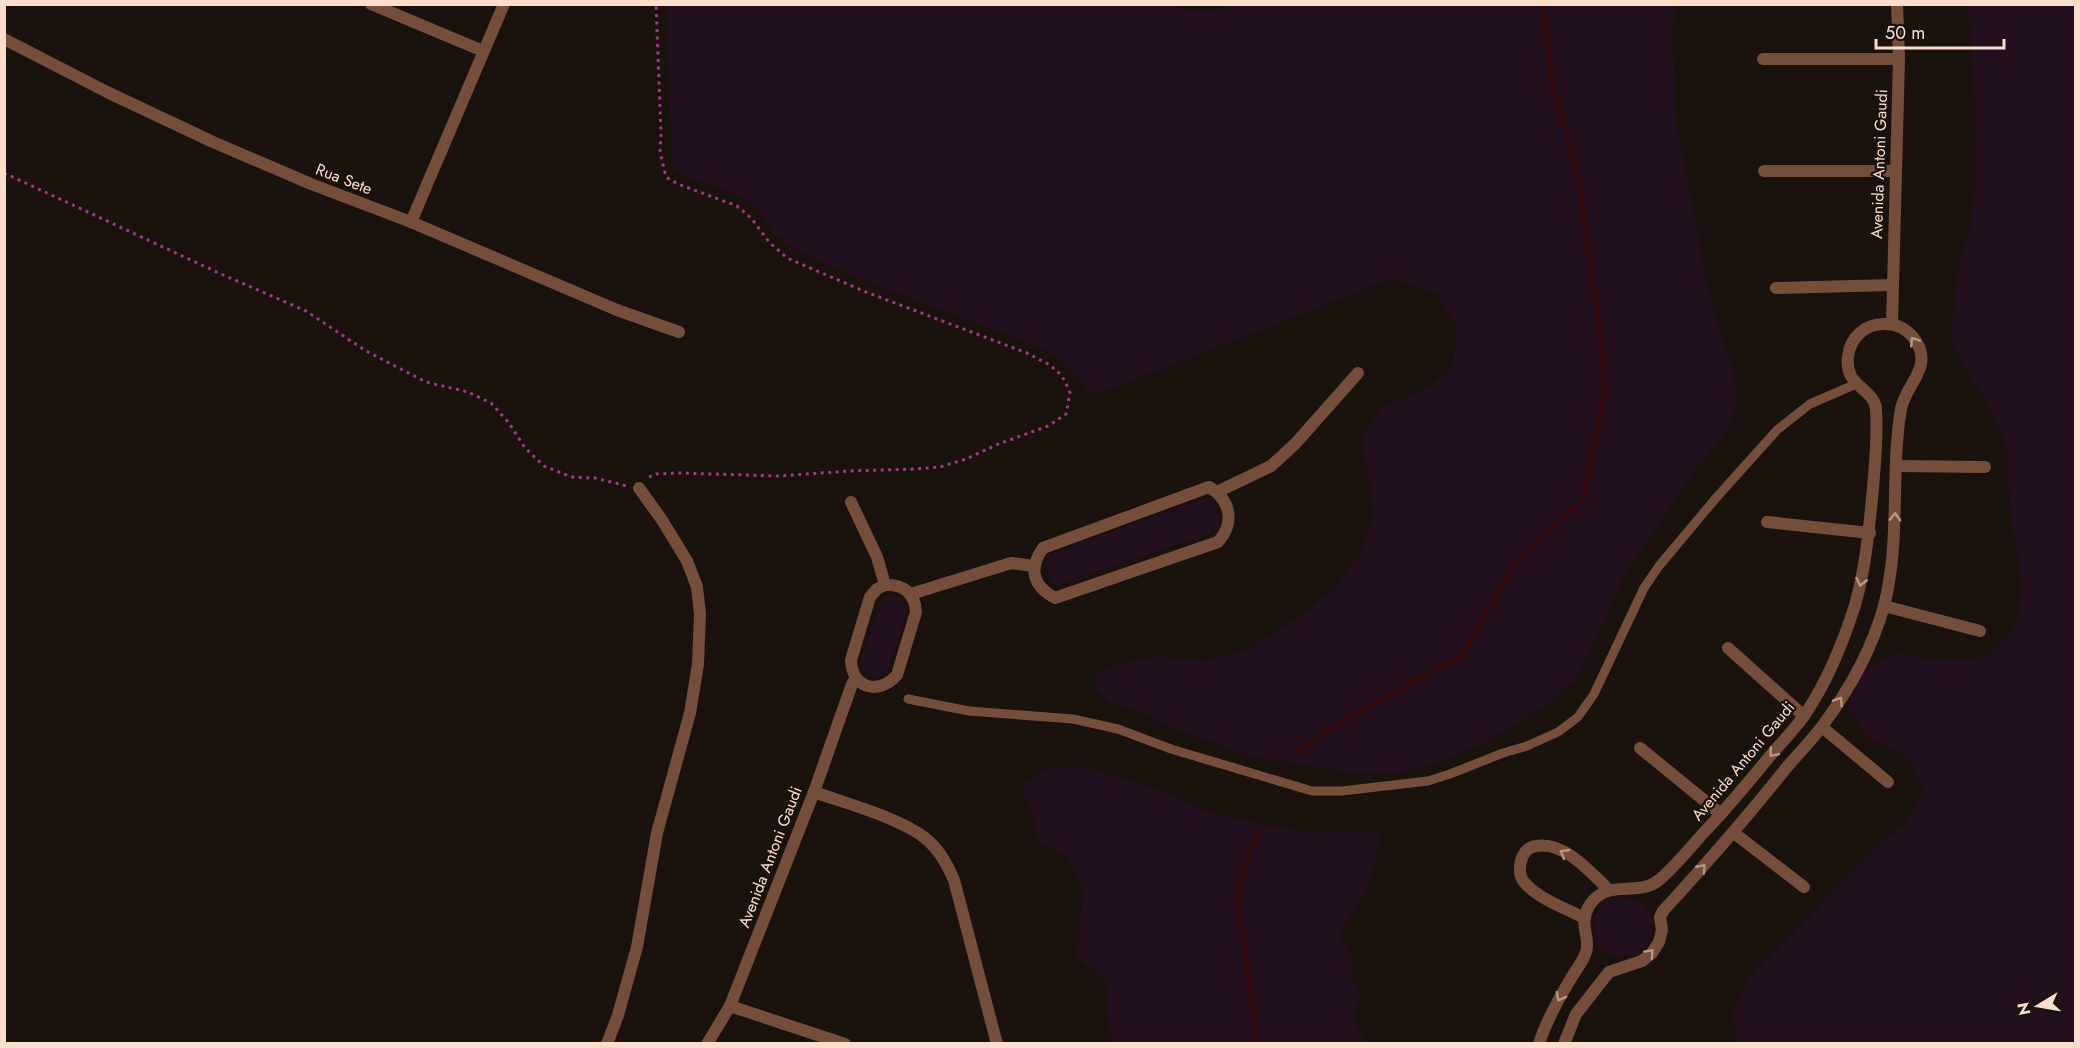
<svg xmlns="http://www.w3.org/2000/svg" width="2080" height="1048" font-family="Jost,sans-serif">
  <style>
    .green { fill: #23101e }
    .lines { fill: none; stroke-linecap: round; stroke-linejoin: round }
    .stream { stroke: #330c0f; stroke-width: 5 }
    .path { stroke: #a13789; stroke-width: 3; stroke-dasharray: 3 4.5; stroke-linecap: butt }
    .lane { stroke: #754e3b; stroke-width: 9 }
    .street { stroke: #754e3b; stroke-width: 12 }
    .oneway { stroke: #b89682 }
    .labels { text-anchor: middle; dominant-baseline: central; stroke-width: 4.5; stroke-linejoin: round; paint-order: stroke }
    .street-label { font-size: 16px; fill: #faddca; stroke: #1a120c }
  </style>
  <rect width="100%" height="100%" fill="#1a120c"/>
  <g class="green">
    <path d="M 1166,4 C 1190,11 1208,16 1231,4 L 1676,5 L 1673,32 L 1676,120 L 1706,279 L 1716,319 L 1730,357 L 1737,396 L 1727,432 L 1701,462 L 1625,575 L 1576,680 L 1548,705 L 1481,745 L 1434,764 L 1396,774 L 1356,774 L 1247,755 L 1175,729 L 1140,712 L 1111,703 L 1095,688 L 1096,675 L 1119,663 L 1156,656 L 1205,661 L 1245,650 L 1278,631 L 1311,608 L 1338,584 L 1360,553 L 1374,516 L 1369,477 L 1361,439 L 1382,407 L 1425,390 L 1453,366 L 1456,327 L 1437,293 L 1391,279 L 1093,396 C 1082,386 1075,373 1064,363 C 1055,355 1043,350 1031,344 L 870,283 L 793,249 L 777,235 L 759,212 L 742,197 L 683,175 L 674,170 L 672,163 L 666,5 Z"/>
    <polygon points="1968,5 2075,5 2075,1043 1739,1043 1732,1017 1746,981 1877,847 1906,823 1924,789 1905,755 1871,740 1848,708 1862,672 1895,653 1933,659 1973,660 1988,655 2014,629 2022,592 2018,555 2011,518 2006,444 1990,407 1968,374 1950,341 1959,267 1969,230 1974,194 1977,133"/>
    <polygon points="1208,497 1213,497 1222,526 1220,530 1057,586 1052,584 1044,557 1047,555"/>
    <path d="M 888,595 C 897,595 904,598 906,608 C 907,619 892,657 888,670 L 884,674 L 873,677 L 864,671 L 861,661 L 879,602 Z"/>
    <path d="M 1081,766 L 1144,785 L 1175,796 L 1203,810 L 1270,826 L 1318,833 L 1350,831 L 1381,834 C 1377,854 1373,875 1364,893 C 1356,910 1346,918 1340,938 L 1351,953 L 1352,980 L 1361,991 L 1353,1020 L 1367,1043 L 1112,1043 L 1108,1016 L 1108,985 L 1076,956 L 1081,920 L 1083,888 L 1068,858 L 1038,842 L 1033,815 L 1021,786 L 1049,767 Z"/>
    <circle cx="1623" cy="927" r="30"/>
  </g>
  <g class="lines">
    <g class="stream">
      <polyline points="1297,752 1328,730 1462,655 1514,565 1583,500 1605,393 1601,338 1579,182 1552,82 1543,4"/>
      <polyline points="1258,1044 1237,897 1252,843 1260,830"/>
    </g>
    <g class="path">
      <polyline points="4,173 221,274 306,311 366,351 426,382 468,392 491,403 509,423 525,448 544,466 571,477 595,478 627,486"/>
      <polyline points="649,477 656,474 679,473 779,476 848,471 916,469 940,467 966,459 996,445 1048,426 1066,414 1070,393 1065,381 1059,373 1050,365 1027,353 866,292 787,258 769,242 752,219 737,206 678,184 666,177 660,152 661,134 656,4"/>
    </g>
    <polyline class="lane" points="908,699 969,711 1073,719 1118,729 1171,749 1312,791 1342,791 1428,781 1450,774 1503,753 1527,746 1558,732 1578,717 1594,694 1644,588 1659,566 1716,498 1777,430 1810,404 1856,384"/>
    <g class="street">
      <polyline points="371,4 483,51"/>
      <polyline points="4,39 109,93 213,142 311,184 411,222 617,310 679,332"/>
      <polyline points="1763,59 1899,59"/>
      <polyline points="1764,171 1896,171"/>
      <polyline points="411,222 504,4"/>
      <polyline points="1776,288 1892,285"/>
      <polyline points="1892,324 1899,59 1897,4"/>
      <polyline points="1896,466 1985,467"/>
      <path d="M 1209,487 C 1231,500 1235,523 1218,542 L 1055,598 C 1033,586 1028,569 1043,548 Z"/>
      <polyline points="1217,492 1271,466 1295,444 1358,373"/>
      <polyline points="851,502 877,557 885,585"/>
      <polyline points="1767,522 1870,533"/>
      <path d="M 885,585 C 904,584 915,593 916,612 L 897,675 C 878,696 852,688 851,660 L 870,597 L 877,589 Z"/>
      <polyline points="911,594 1011,563 1034,566"/>
      <polyline points="1884,606 1980,631"/>
      <polyline points="1728,648 1804,716"/>
      <polyline points="1822,727 1888,782"/>
      <polyline points="1640,748 1721,814"/>
      <path d="M 814,792 C 845,803 900,818 925,838 C 939,849 947,864 954,880 L 997,1044"/>
      <polyline points="1734,833 1804,887"/>
      <path d="M 1584,918 C 1567,909 1537,898 1525,883 C 1519,877 1519,869 1521,861 C 1523,853 1528,847 1536,846 C 1565,841 1591,873 1609,890"/>
      <polyline points="730,1006 845,1044"/>
      <polyline points="607,1044 618,1015 637,947 657,833 690,713 698,664 700,614 697,587 687,561 662,520 639,488"/>
      <polyline points="707,1044 730,1006 814,792 852,684 856,678"/>
      <path d="M 1539,1044 C 1546,1021 1558,1000 1570,980 C 1575,971 1583,962 1586,952 C 1591,938 1578,925 1589,906 C 1607,877 1637,898 1659,880 C 1677,865 1693,844 1708,828 C 1730,805 1750,780 1770,756 C 1782,742 1796,728 1806,713 C 1828,680 1843,643 1855,605 C 1866,567 1869,528 1873,488 C 1875,463 1878,435 1876,409 C 1874,388 1844,387 1848,357 C 1850,337 1866,323 1886,324 C 1896,324 1906,329 1913,337 C 1936,366 1906,383 1901,409 C 1890,474 1901,541 1884,606 C 1872,649 1849,690 1823,725 C 1812,740 1799,753 1787,767 C 1747,817 1706,864 1663,911 L 1660,917 L 1662,930 L 1659,942 L 1652,953 L 1642,961 L 1609,972 L 1576,1014 L 1564,1044"/>
    </g>
  </g>
  <defs><path id="oneway-chevron" d="M-2-3.5L2.5 0L-2 3.5" fill="none" stroke-width="1.6" stroke-linecap="round" stroke-linejoin="round" transform="scale(1.5)"/></defs>
  <g class="oneway">
    <use href="#oneway-chevron" transform="translate(1914 341) rotate(-123)"/>
    <use href="#oneway-chevron" transform="translate(1895 517) rotate(-88)"/>
    <use href="#oneway-chevron" transform="translate(1861 582) rotate(103)"/>
    <use href="#oneway-chevron" transform="translate(1839 701) rotate(-57)"/>
    <use href="#oneway-chevron" transform="translate(1773 753) rotate(130)"/>
    <use href="#oneway-chevron" transform="translate(1564 853) rotate(-150)"/>
    <use href="#oneway-chevron" transform="translate(1702 868) rotate(-48)"/>
    <use href="#oneway-chevron" transform="translate(1650 953) rotate(-47)"/>
    <use href="#oneway-chevron" transform="translate(1560 997) rotate(118)"/>
  </g>
  <g class="labels">
    <g class="street-label">
      <text transform="translate(1879 164) rotate(-88)">Avenida Antoni Gaudi</text>
      <text transform="translate(344 179) rotate(21)">Rua Sete</text>
      <text transform="translate(1743 761) rotate(-50)">Avenida Antoni Gaudi</text>
      <text transform="translate(770 857) rotate(-69)">Avenida Antoni Gaudi</text>
    </g>
  </g>
  <rect width="2080" height="1048" fill="none" stroke="#faddca" stroke-width="12"/>
  <g transform="translate(2038 1006) rotate(259)" stroke="#1a120c" stroke-width="4.5" paint-order="stroke">
  <path d="M0-4.5L10 22L0 15L-10 22Z" fill="#faddca"/>
  <text y="-9" font-size="16" font-weight="bold" text-anchor="middle" fill="#faddca">N</text>
  </g>
  <path d="M1876 39v9h128v-9" fill="none" stroke="#faddca" stroke-width="3"/>
  <text x="1885" y="39" font-size="18" fill="#faddca" stroke="#1a120c" stroke-width="4.5" paint-order="stroke">50 m</text>
</svg>
